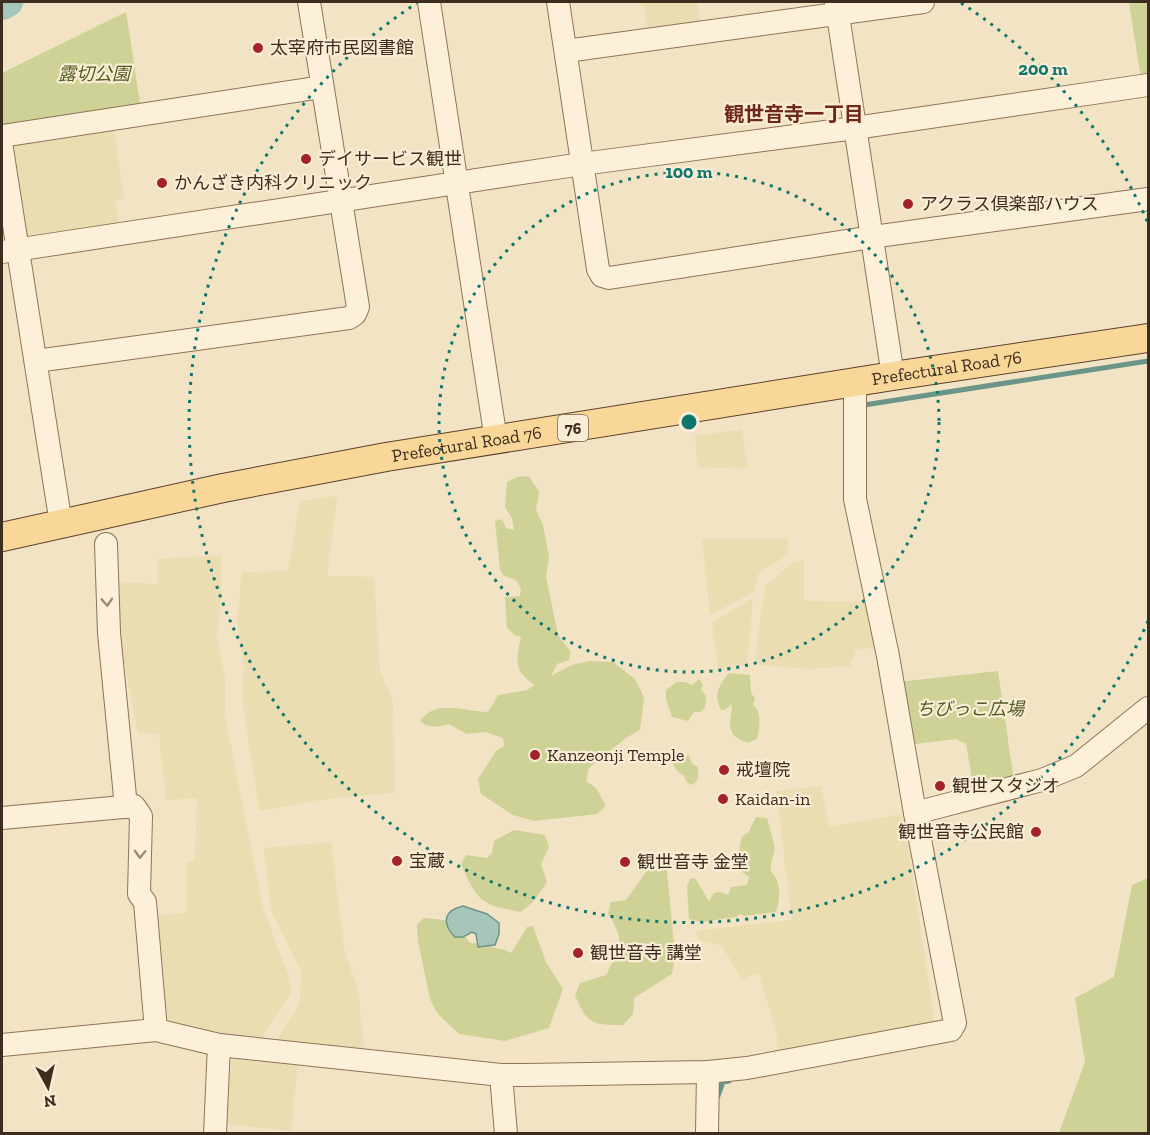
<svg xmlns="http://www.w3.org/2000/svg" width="1150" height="1135" font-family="'Zilla Slab','Noto Sans JP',serif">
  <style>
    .farmland { fill: #e9ddb1 }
    .green { fill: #ced297 }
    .water { fill: #a6c5bb; stroke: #6c9589; stroke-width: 1.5 }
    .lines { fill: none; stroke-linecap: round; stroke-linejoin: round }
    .stream { stroke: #6c9589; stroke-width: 5 }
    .river { stroke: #a6c5bb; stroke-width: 30 }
    .minor-casing { stroke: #8f7358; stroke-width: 24 }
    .major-casing { stroke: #5d412d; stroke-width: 30 }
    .minor { stroke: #fcf0d9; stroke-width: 22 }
    .major { stroke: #f8d799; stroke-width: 28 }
    .oneway { stroke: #9d8e7c }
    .ring { fill: none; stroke: #0f766e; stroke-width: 3; stroke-dasharray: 3 6 }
    .poi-dot { fill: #a42229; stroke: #f9edd5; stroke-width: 2 }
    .labels { text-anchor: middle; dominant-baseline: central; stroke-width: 4.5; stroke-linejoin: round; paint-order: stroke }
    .shield { fill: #f9edd5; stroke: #766655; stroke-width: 1.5 }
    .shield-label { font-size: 16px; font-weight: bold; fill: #3e2c1e }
    .poi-label { font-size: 18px; fill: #3e2c1e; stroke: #f9edd5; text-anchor: start }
    .park-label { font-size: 18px; font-style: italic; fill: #505c22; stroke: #f9edd5 }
    .street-label { font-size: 18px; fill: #3e2c1e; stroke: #f9edd5 }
    .neighbourhood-label { font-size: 20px; font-weight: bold; fill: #6f2719; stroke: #f9edd5 }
    .centre { fill: #0f766e; stroke: #f9edd5; stroke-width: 3 }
    .ring-label { font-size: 18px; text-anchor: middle; font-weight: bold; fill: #0f766e; stroke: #f9edd5; stroke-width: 4.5; stroke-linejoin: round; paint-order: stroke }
  </style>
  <rect width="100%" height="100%" fill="#f2e3c4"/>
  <g class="farmland">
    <polygon points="643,2 697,2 700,24 648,32"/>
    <polygon points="114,129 124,198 115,200 119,224 28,237 23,233 11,145"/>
    <polygon points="742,429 748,469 698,467 695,436"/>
    <polygon points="337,496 327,576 374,577 380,671 393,702 395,793 326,799 259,811 242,698 244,667 237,623 242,572 288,571 300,501"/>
    <polygon points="787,538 789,554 758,574 754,592 710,615 702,539"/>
    <polygon points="221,555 221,597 217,637 225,678 225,715 263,908 289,977 291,993 262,1038 192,1034 165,1023 154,915 186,913 186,862 195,860 197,798 166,800 159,734 138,733 117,626 118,582 158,584 158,559"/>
    <polygon points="804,561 804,601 867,602 875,647 854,651 855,659 850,660 851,666 810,669 759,665 755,658 765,586 793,562"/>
    <polygon points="753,598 747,665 718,670 712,623"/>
    <polygon points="821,786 829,827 903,814 935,1024 777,1053 778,1040 759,973 742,979 722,946 699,940 696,931 792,920 776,791"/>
    <polygon points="331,842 345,954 358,990 365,1054 275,1044 300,1003 301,971 271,910 264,848"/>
    <polygon points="232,1056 298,1063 291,1131 225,1124"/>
  </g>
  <g class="green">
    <polygon points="1129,2 1148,2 1148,78 1141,79"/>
    <polygon points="126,12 141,109 11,130 2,124 2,73"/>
    <path d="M 529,476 L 539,492 L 536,510 L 543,525 L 549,557 L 546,577 L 558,635 L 571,652 L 569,660 L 557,664 L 551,676 L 572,665 L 589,661 L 613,662 L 635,679 L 644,697 L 640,730 L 626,738 L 589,768 L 586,781 L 596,788 L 606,806 L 597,814 L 534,821 L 513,815 L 481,794 L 478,779 L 496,751 L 504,746 L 503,738 L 485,732 L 467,734 L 449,724 C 437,727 429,729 420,721 C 436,698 465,712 488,712 L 498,695 L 527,690 L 535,685 C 513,671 516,660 521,637 L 515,635 L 507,628 L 505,597 L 520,596 L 521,588 L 516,580 L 504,576 L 500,570 L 495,521 L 502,519 L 506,528 L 514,530 L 512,518 L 505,507 L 507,482 L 517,477 Z"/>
    <polygon points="998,671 1014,781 974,790 966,744 956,739 907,745 898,682"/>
    <path d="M 729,673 L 750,675 L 751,693 L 755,698 L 753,705 C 762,712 760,729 757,739 L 748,743 C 724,735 731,724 732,704 L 725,710 L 721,710 C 713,695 719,685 729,673 Z"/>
    <polygon points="699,679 703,685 701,690 706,696 705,708 700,712 694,712 688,721 672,717 666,699 666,690 677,682 685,682 692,685"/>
    <path d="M 689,755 L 692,764 L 698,767 L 698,778 L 695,783 L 691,785 L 686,781 L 684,775 C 677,772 673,767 672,759 L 675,757 L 684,758 Z"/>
    <path d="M 756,817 L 767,818 C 769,828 776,843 774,853 C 772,860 770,864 771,872 C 782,881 780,900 776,912 L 744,916 L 740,914 L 736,917 L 701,922 L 689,919 L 687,887 L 690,879 L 695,878 L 709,901 L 714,893 L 721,892 L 728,895 L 731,887 L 747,885 L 749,877 L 742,872 L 738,856 L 742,836 L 748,833 Z"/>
    <path d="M 514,830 L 545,835 L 549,847 L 541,864 L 547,882 L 534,901 L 521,912 C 481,905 477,901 461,864 L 466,855 L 487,858 L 492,853 L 494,841 Z"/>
    <path d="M 656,858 L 666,861 L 675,956 L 672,974 L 634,998 L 633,1014 L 623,1025 C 592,1025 587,1024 575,995 L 580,983 L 606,975 C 621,945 626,943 608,913 L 611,902 L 626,900 Z"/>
    <polygon points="1148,878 1148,1133 1059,1133 1085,1062 1075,998 1114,977 1132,885"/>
    <polygon points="424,918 456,921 469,942 505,950 511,953 527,927 533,926 546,962 563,989 549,1028 505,1041 459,1034 437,1013 430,999 418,941 417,924"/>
  </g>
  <path class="water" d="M 463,906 L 487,914 L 499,923 L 499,934 L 495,945 L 478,947 L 476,934 L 472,932 L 463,937 L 455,937 C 441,923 444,910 463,906 Z"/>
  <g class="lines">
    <g class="stream">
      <polyline points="864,405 1148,361"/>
      <polyline points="718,1096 723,1082 729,1081"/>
    </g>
    <polyline class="river" points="2,5 8,2"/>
    <g class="minor-casing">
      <g id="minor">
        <polyline points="429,2 496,440"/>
        <polyline points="558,2 598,269 602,276 609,278 872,237 1148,199"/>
        <polyline points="836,2 893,376"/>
        <polyline points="566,51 923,2"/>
        <polyline points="2,136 322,87"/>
        <polyline points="2,149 61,524"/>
        <polyline points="2,252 582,164 855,128 1148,85"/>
        <polyline points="36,361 349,318 355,314 358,307 309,2"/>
        <polyline points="855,382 855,499 888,656 915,813"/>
        <polyline points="106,544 109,633 126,807"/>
        <polyline points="2,818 134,806 141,816 139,894 145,902 156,1030"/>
        <polyline points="2,1045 156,1030 219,1045 501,1075 527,1075 708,1072 747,1068 951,1030 955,1023 915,813 1042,780 1076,766 1148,708"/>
        <polyline points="501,1075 506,1134"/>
        <polyline points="215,1134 219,1045"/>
        <polyline points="707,1134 708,1072"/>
      </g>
    </g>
    <g class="major-casing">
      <g id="major">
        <path id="s1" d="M 2,537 L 223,488 L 386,457 L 893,376 L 1148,338"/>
      </g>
    </g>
    <use href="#minor" class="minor"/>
    <use href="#major" class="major"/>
  </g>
  <defs><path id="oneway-chevron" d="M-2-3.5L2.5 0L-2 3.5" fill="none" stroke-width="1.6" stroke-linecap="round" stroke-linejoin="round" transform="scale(1.5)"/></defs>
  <g class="oneway">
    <use href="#oneway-chevron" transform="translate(107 602) rotate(87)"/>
    <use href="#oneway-chevron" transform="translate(140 854) rotate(92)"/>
  </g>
  <g class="ring">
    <circle cx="689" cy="422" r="250"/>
    <path d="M1148 621A500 500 0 1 1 417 3M961 3A500 500 0 0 1 1148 223"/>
  </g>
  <g class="poi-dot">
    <circle cx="258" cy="48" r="6"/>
    <circle cx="306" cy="159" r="6"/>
    <circle cx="162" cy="183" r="6"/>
    <circle cx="908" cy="204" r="6"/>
    <circle cx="535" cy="755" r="6"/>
    <circle cx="724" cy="770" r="6"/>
    <circle cx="940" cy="786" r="6"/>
    <circle cx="723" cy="799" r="6"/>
    <circle cx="1036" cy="832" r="6"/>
    <circle cx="397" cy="861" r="6"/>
    <circle cx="625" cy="862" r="6"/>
    <circle cx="578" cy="953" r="6"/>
  </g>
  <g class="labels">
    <rect class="shield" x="558" y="415" width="30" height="26" rx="4.5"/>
    <g class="shield-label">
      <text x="573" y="428">76</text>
    </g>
    <g class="poi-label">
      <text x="270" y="48">太宰府市民図書館</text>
      <text x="318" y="159">デイサービス観世</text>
      <text x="174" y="183">かんざき内科クリニック</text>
      <text x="920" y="204">アクラス倶楽部ハウス</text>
      <text x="547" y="755">Kanzeonji Temple</text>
      <text x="736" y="770">戒壇院</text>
      <text x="952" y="786">観世スタジオ</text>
      <text x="735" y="799">Kaidan-in</text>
      <text x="1024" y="832" text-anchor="end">観世音寺公民館</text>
      <text x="409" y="861">宝蔵</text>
      <text x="637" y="862">観世音寺 金堂</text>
      <text x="590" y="953">観世音寺 講堂</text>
    </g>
    <g class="park-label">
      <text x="94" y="74">露切公園</text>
      <text x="970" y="709">ちびっこ広場</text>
    </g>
    <g class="street-label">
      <text stroke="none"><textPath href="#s1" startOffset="960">Prefectural Road 76</textPath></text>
      <text stroke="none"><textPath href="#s1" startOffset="474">Prefectural Road 76</textPath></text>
    </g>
    <g class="neighbourhood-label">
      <text x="794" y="114">観世音寺一丁目</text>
    </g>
  </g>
  <circle cx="689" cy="422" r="9" class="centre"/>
  <g class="ring-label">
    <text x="1043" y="75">200 m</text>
    <text x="689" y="178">100 m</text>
  </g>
  <rect width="1150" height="1135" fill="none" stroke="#3e2c1e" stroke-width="6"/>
  <g transform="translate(48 1087) rotate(172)" stroke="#f9edd5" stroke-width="4.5" paint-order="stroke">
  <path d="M0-4.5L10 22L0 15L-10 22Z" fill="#3e2c1e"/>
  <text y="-9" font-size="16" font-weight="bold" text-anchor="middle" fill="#3e2c1e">N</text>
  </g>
</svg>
